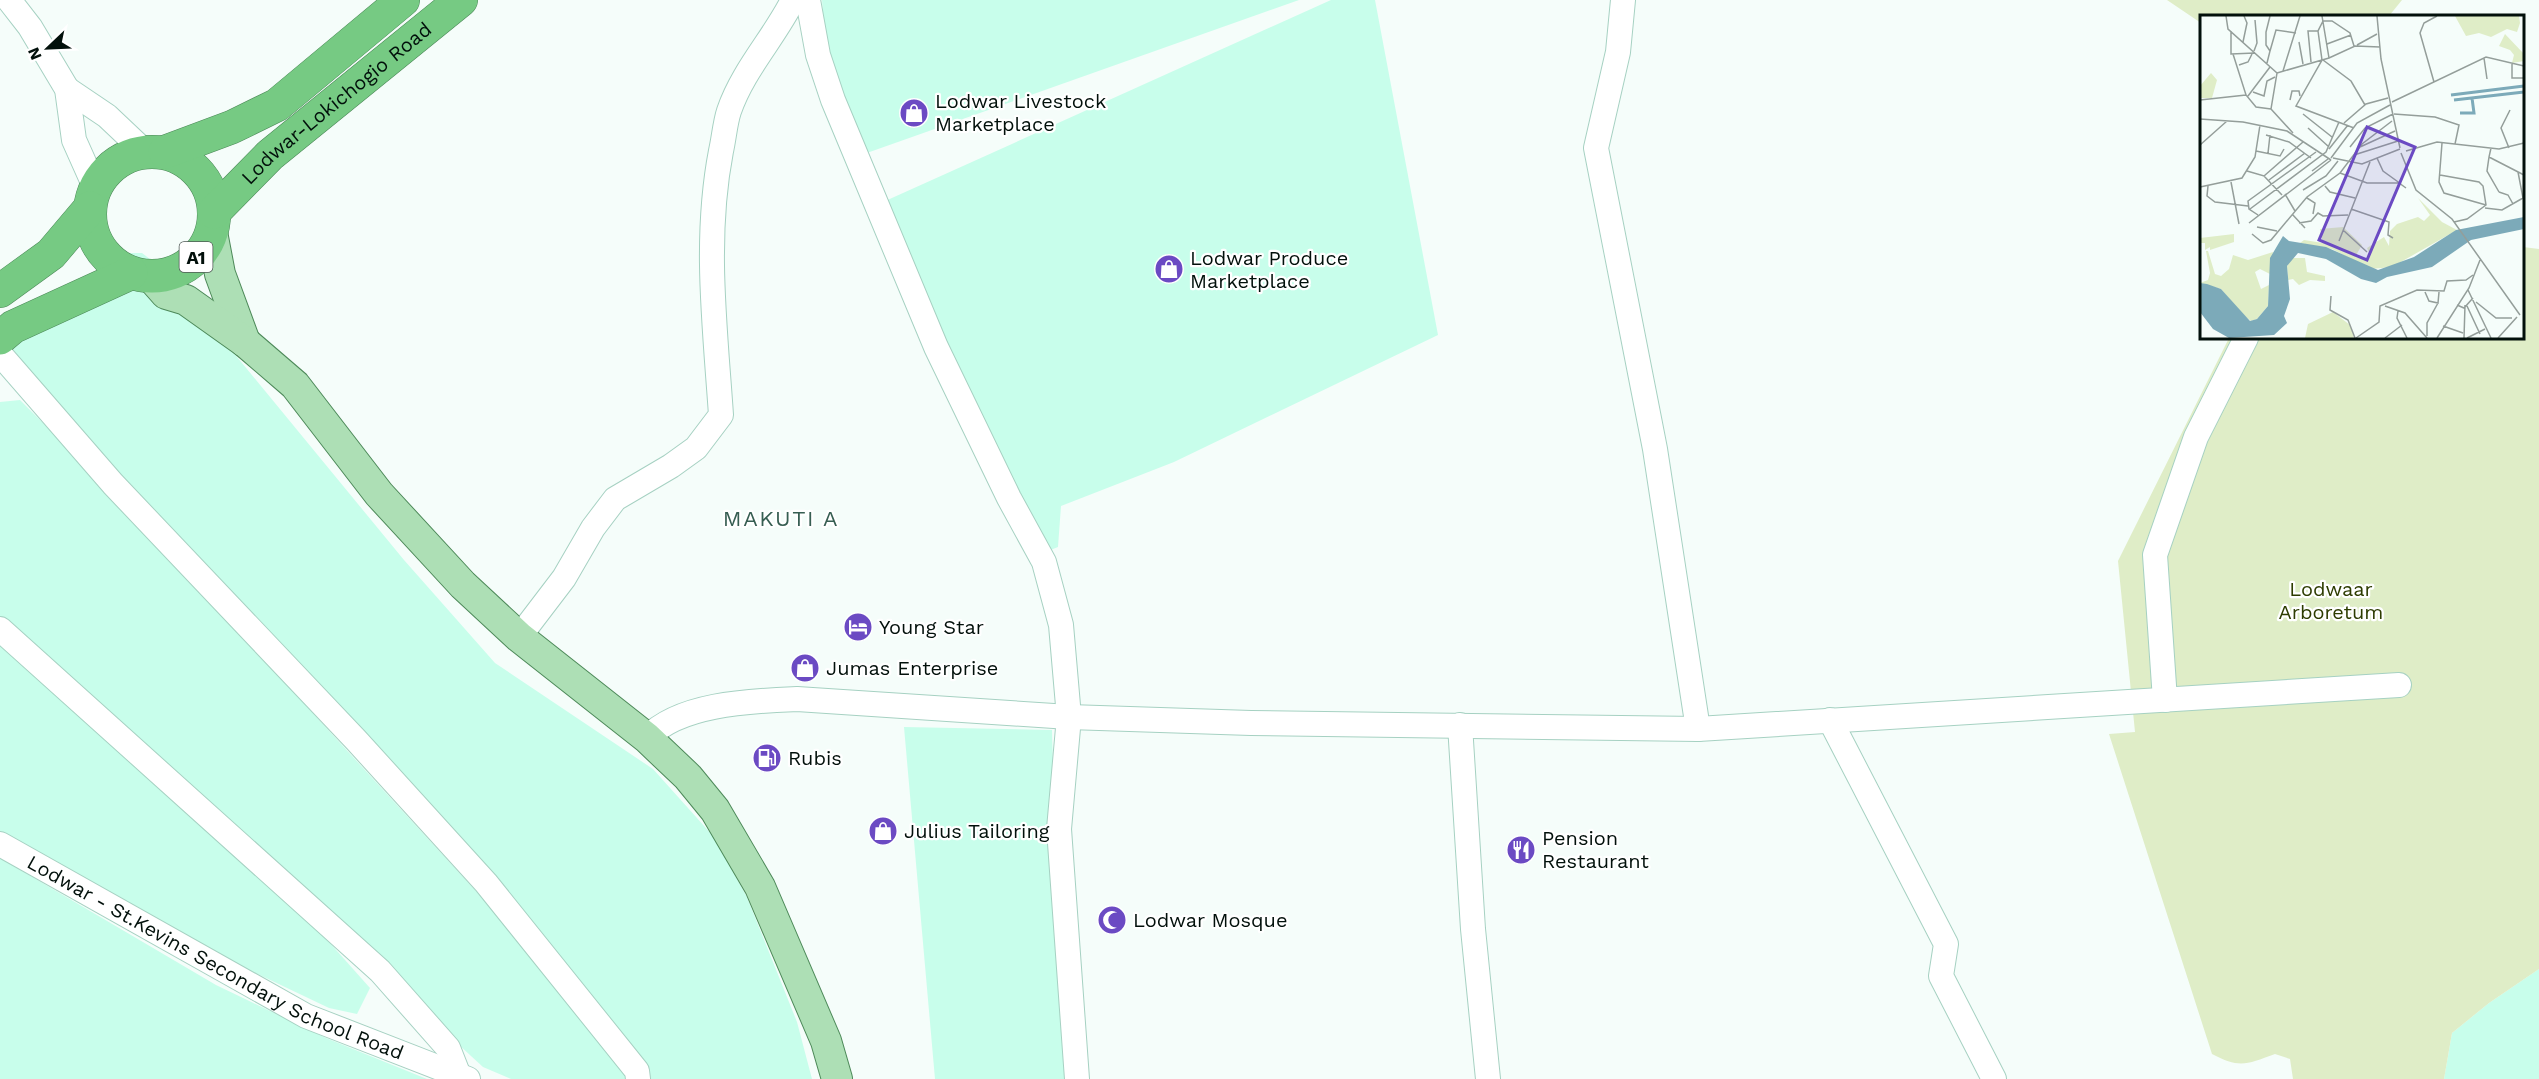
<svg xmlns="http://www.w3.org/2000/svg" width="2539" height="1079" font-family="'Work Sans',sans-serif">
  <style>
    .built { fill: #c8feeb }
    .green { fill: #dfedc7 }
    .lines { fill: none; stroke-linecap: round; stroke-linejoin: round }
    .minor-casing { stroke: #a6d1c2; stroke-width: 26 }
    .major-casing { stroke: #4d8959; stroke-width: 32 }
    .highway-casing { stroke: #4d8959; stroke-width: 34 }
    .minor { stroke: #fff; stroke-width: 24 }
    .major { stroke: #addfb5; stroke-width: 30 }
    .highway { stroke: #76ca83; stroke-width: 33 }
    .labels { text-anchor: middle; dominant-baseline: central; stroke-width: 4.5; stroke-linejoin: round; paint-order: stroke }
    .shield { fill: #fff; stroke: #4e5854; stroke-width: 1.5 }
    .shield-label { font-size: 18px; font-weight: bold; fill: #02100b }
    .poi-label { font-size: 20px; fill: #02100b; stroke: #fff; text-anchor: start }
    .street-label { font-size: 20px; fill: #02100b; stroke: #fff }
    .park-label { font-size: 20px; fill: #2d3c00; stroke: #fff }
    .quarter-label { font-size: 22px; letter-spacing: 1.5px; fill: #375e52; stroke: #fff }
    .inset-river { fill: none; stroke: #7caab9; stroke-width: 3 }
    .inset-road { fill: none; stroke: #949e9a; stroke-width: 1.5 }
    .view { fill: #6b4ac3; fill-opacity: 0.15; stroke: #6b4ac3; stroke-width: 3 }
    .inset-edge { fill: none; stroke: #02100b; stroke-width: 3 }
  </style>
  <rect width="100%" height="100%" fill="#f5fdfa"/>
  <g class="built">
    <polygon points="822,0 1299,0 864,154 828,71"/>
    <polygon points="1331,0 1375,0 1438,335 1174,462 1061,506 1058,547 1043,553 883,202"/>
    <polygon points="121,253 142,253 180,282 228,346 404,560 495,663 653,769 714,837 747,897 797,1022 812,1079 650,1079 520,909 60,414 8,342"/>
    <polygon points="20,400 90,470 529,949 628,1079 511,1079 483,1067 0,623 0,402"/>
    <polygon points="0,638 280,887 370,988 357,1014 329,1008 226,959 0,832"/>
    <polygon points="904,727 1052,730 1059,991 1069,1079 935,1079"/>
    <polygon points="0,858 216,985 326,1038 427,1079 0,1079"/>
    <polygon points="2539,969 2539,1079 2444,1079 2452,1033 2489,1003"/>
  </g>
  <g class="green">
    <polygon points="2167,0 2402,0 2389,16 2202,16 2201,23"/>
    <path d="M 2523,247 L 2539,249 L 2539,969 L 2489,1003 L 2452,1033 L 2444,1079 L 2293,1079 L 2290,1059 L 2275,1054 C 2247,1064 2240,1069 2212,1054 L 2109,734 L 2135,732 L 2118,561 L 2229,338 L 2522,338 Z"/>
  </g>
  <g class="lines">
    <g class="minor-casing">
      <g id="minor">
        <polyline points="9,0 30,27 67,89 74,140 95,187"/>
        <polyline points="808,0 818,55 833,100 936,347 1009,498 1044,562 1061,625 1069,717 1059,829 1077,1079"/>
        <polyline points="1623,0 1618,52 1596,148 1655,449 1698,729"/>
        <polyline points="67,89 107,116 144,151"/>
        <polyline points="0,354 113,484 356,740 486,883 637,1071 638,1079"/>
        <polyline points="0,629 380,971 448,1048 459,1076"/>
        <path d="M 519,637 L 564,578 L 593,528 L 615,499 L 671,466 L 696,448 L 721,415 C 715,327 704,239 721,151 C 724,138 725,123 729,111 C 743,70 774,38 793,0"/>
        <polyline points="2165,700 2155,555 2196,437 2246,338"/>
        <polyline points="1830,720 1946,944 1941,976 1994,1079"/>
        <polyline points="1460,725 1473,929 1488,1079"/>
        <path d="M 647,738 C 680,703 752,701 797,699 L 1069,717 L 1251,723 L 1698,729 L 2399,685"/>
        <path id="s1" d="M 0,844 L 306,1016 L 468,1079"/>
      </g>
    </g>
    <g class="major-casing">
      <g id="major">
        <polyline points="212,232 220,274 245,342"/>
        <polyline points="151,277 166,294 186,300 245,342 295,385 379,494 463,585 519,637 647,738 688,777 715,810 760,887 826,1041 837,1079"/>
      </g>
    </g>
    <g class="highway-casing">
      <g id="highway">
        <circle cx="152" cy="214" r="62"/>
        <polyline points="165,152 232,127 277,105 403,0"/>
        <path id="s2" d="M 214,212 L 270,155 L 461,0"/>
        <polyline points="0,291 51,254 90,208"/>
        <polyline points="0,338 13,327 131,273"/>
      </g>
    </g>
    <use href="#minor" class="minor"/>
    <use href="#major" class="major"/>
    <use href="#highway" class="highway"/>
  </g>
  <defs>
    <g id="shop-disc" transform="scale(1.5)"><circle r="9.5" fill="#6b4ac3" stroke="#fff"/><path d="M-5-2.5h2.3a2.7 3.5 0 0 1 5.4 0H5L5.5 6h-11ZM-1.5-2.5h3a1.5 2.3 0 0 0-3 0Z" fill="#fff"/></g>
    <g id="hotel-disc" transform="scale(1.5)"><circle r="9.5" fill="#6b4ac3" stroke="#fff"/><path d="M-6-4.5h1.5V1H6V5H4.5V3h-9V5H-6ZM-4 0a1.8 1.8 0 1 1 3.6 0ZM.5 0V-2.5h3Q6-2.5 6 0Z" fill="#fff"/></g>
    <g id="fuel-disc" transform="scale(1.5)"><circle r="9.5" fill="#6b4ac3" stroke="#fff"/><path d="M-5.5-6h7V0h2V4h1.3V-2.5L3-4.5l.8-.8L6-3V5H2.5V1h-1V6h-7ZM-4.2-4.7v3.2H.2V-4.7Z" fill="#fff"/></g>
    <g id="restaurant-disc" transform="scale(1.5)"><circle r="9.5" fill="#6b4ac3" stroke="#fff"/><path d="M-5-6h1v4h1v-4h1v4h1v-4h1v5L-1.5 .5V6h-2V.5L-5-1ZM5-6V6H3V1.5H1.5Q1.5-4 5-6Z" fill="#fff"/></g>
    <g id="mosque-disc" transform="scale(1.5)"><circle r="9.5" fill="#6b4ac3" stroke="#fff"/><path d="M3.5-4.9A6 6 0 1 0 3.5 4.9A5 5 0 1 1 3.5-4.9Z" fill="#fff"/></g>
  </defs>
  <g fill-rule="evenodd">
    <use href="#shop-disc" x="914" y="113"/>
    <use href="#shop-disc" x="1169" y="269"/>
    <use href="#hotel-disc" x="858" y="627"/>
    <use href="#shop-disc" x="805" y="668"/>
    <use href="#fuel-disc" x="767" y="758"/>
    <use href="#shop-disc" x="883" y="831"/>
    <use href="#restaurant-disc" x="1521" y="850"/>
    <use href="#mosque-disc" x="1112" y="920"/>
  </g>
  <g class="labels">
    <rect class="shield" x="179.5" y="242" width="33" height="30" rx="4.5"/>
    <g class="shield-label">
      <text x="196" y="257">A1</text>
    </g>
    <g class="poi-label">
      <text x="935" y="101">Lodwar Livestock<tspan x="935" dy="23">Marketplace</tspan></text>
      <text x="1190" y="258">Lodwar Produce<tspan x="1190" dy="23">Marketplace</tspan></text>
      <text x="879" y="627">Young Star</text>
      <text x="826" y="668">Jumas Enterprise</text>
      <text x="788" y="758">Rubis</text>
      <text x="904" y="831">Julius Tailoring</text>
      <text x="1542" y="838">Pension<tspan x="1542" dy="23">Restaurant</tspan></text>
      <text x="1133" y="920">Lodwar Mosque</text>
    </g>
    <g class="street-label">
      <text stroke="none"><textPath href="#s2" startOffset="164">Lodwar-Lokichogio Road</textPath></text>
      <text stroke="none"><textPath href="#s1" startOffset="244">Lodwar - St.Kevins Secondary School Road</textPath></text>
    </g>
    <g class="park-label">
      <text x="2331" y="589">Lodwaar<tspan x="2331" dy="23">Arboretum</tspan></text>
    </g>
    <g class="quarter-label">
      <text x="781" y="518">MAKUTI A</text>
    </g>
  </g>
  <g transform="translate(2200 15)">
    <rect width="324" height="324" fill="#f5fdfa"/>
    <path d="M 255,1 L 319,1 L 320,8 L 317,17 L 307,14 L 291,22 L 279,18 L 266,21 ZM 305,19 L 324,39 L 324,46 L 312,48 L 314,40 L 310,35 L 299,31 ZM 11,58 L 17,65 L 12,83 L 0,83 L 0,71 ZM 218,183 L 242,207 L 257,215 L 192,252 L 171,254 L 132,234 L 100,228 L 104,225 L 123,228 L 120,214 L 143,212 L 162,230 L 155,242 L 168,245 L 170,240 L 167,233 L 184,222 L 189,231 L 190,216 L 197,209 L 218,202 L 224,206 L 230,200 ZM 34,219 L 34,227 L 10,235 L 10,232 L 5,235 L 5,228 L 0,228 L 0,223 ZM 6,236 L 8,236 L 15,259 L 21,261 L 29,254 L 33,240 L 48,245 L 73,237 L 70,259 L 60,254 L 55,257 L 61,274 L 69,270 L 68,291 L 57,304 L 51,306 L 42,299 L 21,274 L 0,268 L 8,265 L 10,258 ZM 92,243 L 105,243 L 107,257 L 125,261 L 125,266 L 110,265 L 99,270 L 93,264 L 88,265 L 87,251 ZM 133,297 L 150,310 L 154,323 L 105,323 L 108,309 Z" fill="#dfedc7"/>
    <path d="M 324,202 L 324,214 L 271,225 L 232,252 L 187,262 L 176,268 L 161,264 L 126,244 L 98,238 L 87,251 L 90,284 L 84,301 L 87,308 L 74,320 L 29,323 L 13,314 L 0,297 L 0,268 L 7,269 L 21,274 L 50,306 L 57,304 L 68,291 L 70,243 L 83,221 L 89,226 L 126,232 L 178,255 L 214,242 L 256,215 Z" fill="#7caab9"/>
    <path class="inset-river" d="M 251,80 L 324,71M 254,85 L 324,77M 260,98 L 274,98 L 272,83"/>
    <path class="inset-road" d="M 26,1 L 28,14 L 77,58 L 71,94 L 93,118M 122,1 L 129,43M 177,1 L 181,44 L 200,133M 123,6 L 118,16 L 122,45 L 96,91 L 154,113M 123,6 L 132,6 L 150,18 L 154,31M 31,16 L 31,39 L 55,38M 43,27 L 47,8 L 44,1M 99,27 L 103,49M 127,29 L 151,20M 157,30 L 177,19M 54,36 L 57,28 L 55,5M 70,36 L 76,15 L 96,18M 33,39 L 46,80 L 56,92 L 71,94M 284,43 L 287,64M 123,45 L 151,66 L 165,90M 111,47 L 108,16 L 118,16M 67,48 L 70,36 L 66,30 L 66,17 L 70,1M 312,48 L 312,63 L 324,63M 39,50 L 48,47 L 52,39M 83,56 L 100,1M 77,58 L 129,43 L 155,31 L 180,32M 234,67 L 220,18 L 224,8 L 237,1M 53,77 L 64,81 L 67,66 L 75,62M 48,81 L 70,52M 0,85 L 46,80M 90,85 L 92,76 L 99,76 L 100,81M 192,87 L 286,42 L 324,51M 103,99 L 132,122M 194,99 L 235,102 L 259,110 L 255,129M 0,104 L 43,107 L 87,116 L 131,145M 144,108 L 166,89 L 188,83M 108,113 L 129,132M 66,120 L 89,127 L 111,143M 242,128 L 239,167 L 244,178 L 286,190M 0,130 L 27,106M 150,132 L 165,113 L 193,99M 160,132 L 195,116M 291,133 L 289,142 L 324,160M 309,133 L 301,113 L 310,95M 129,134 L 148,110M 56,136 L 80,141 L 84,134M 206,136 L 237,127 L 299,134 L 324,128M 68,138 L 70,120M 201,138 L 216,175 L 252,204 L 320,300M 154,140 L 198,126M 289,142 L 287,156 L 299,177M 131,143 L 157,108 L 190,90M 133,143 L 162,149 L 200,134M 177,143 L 183,156 L 201,169M 47,156 L 64,161 L 103,127M 112,156 L 128,144M 140,158 L 167,168 L 199,168 L 206,173M 240,160 L 279,167 L 283,171 L 286,190 L 267,204 L 254,207M 64,161 L 82,180M 69,165 L 105,138M 31,167 L 39,209M 8,171 L 7,181 L 15,187 L 48,191M 125,171 L 130,177 L 155,183M 0,172 L 42,163 L 55,142 L 60,110M 103,175 L 126,161 L 138,146M 299,177 L 308,180 L 313,189M 85,179 L 95,196M 107,183 L 115,188 L 113,199M 285,193 L 302,195 L 323,183 L 318,157M 50,194 L 126,137 L 139,107M 151,194 L 189,207 L 188,220 L 193,223M 92,199 L 105,213M 58,200 L 49,194 L 48,186 L 116,137M 49,208 L 131,145M 99,208 L 111,206 L 118,198 L 123,201 L 148,200M 57,212 L 77,216M 143,215 L 167,237M 52,219 L 63,228 L 71,225 L 107,182 L 140,158 L 162,129 L 192,106M 139,226 L 170,147M 268,275 L 291,323M 225,277 L 229,286 L 238,288 L 239,277M 131,281 L 130,295 L 148,305 L 155,323M 276,287 L 296,303 L 312,303M 257,290 L 264,293 L 273,283M 185,291 L 205,298 L 227,323M 267,291 L 280,319M 198,296 L 197,303 L 207,323M 243,311 L 263,318M 227,321 L 227,308 L 238,288M 156,323 L 179,307 L 180,291 L 217,275 L 244,276 L 247,266 L 266,265 L 273,260M 185,323 L 202,310M 237,323 L 269,273 L 280,245M 264,323 L 265,290M 267,323 L 285,314M 298,323 L 317,302"/>
    <path class="view" d="M 167,112 L 215,132 L 167,245 L 119,225 Z"/>
    <rect width="324" height="324" class="inset-edge"/>
  </g>
  <g transform="translate(48 48) rotate(247)" stroke="#ffffff" stroke-width="4.5" paint-order="stroke">
  <path d="M0-4.5L10 22L0 15L-10 22Z" fill="#02100b"/>
  <text y="-9" font-size="16" font-weight="bold" text-anchor="middle" fill="#02100b">N</text>
  </g>
</svg>
